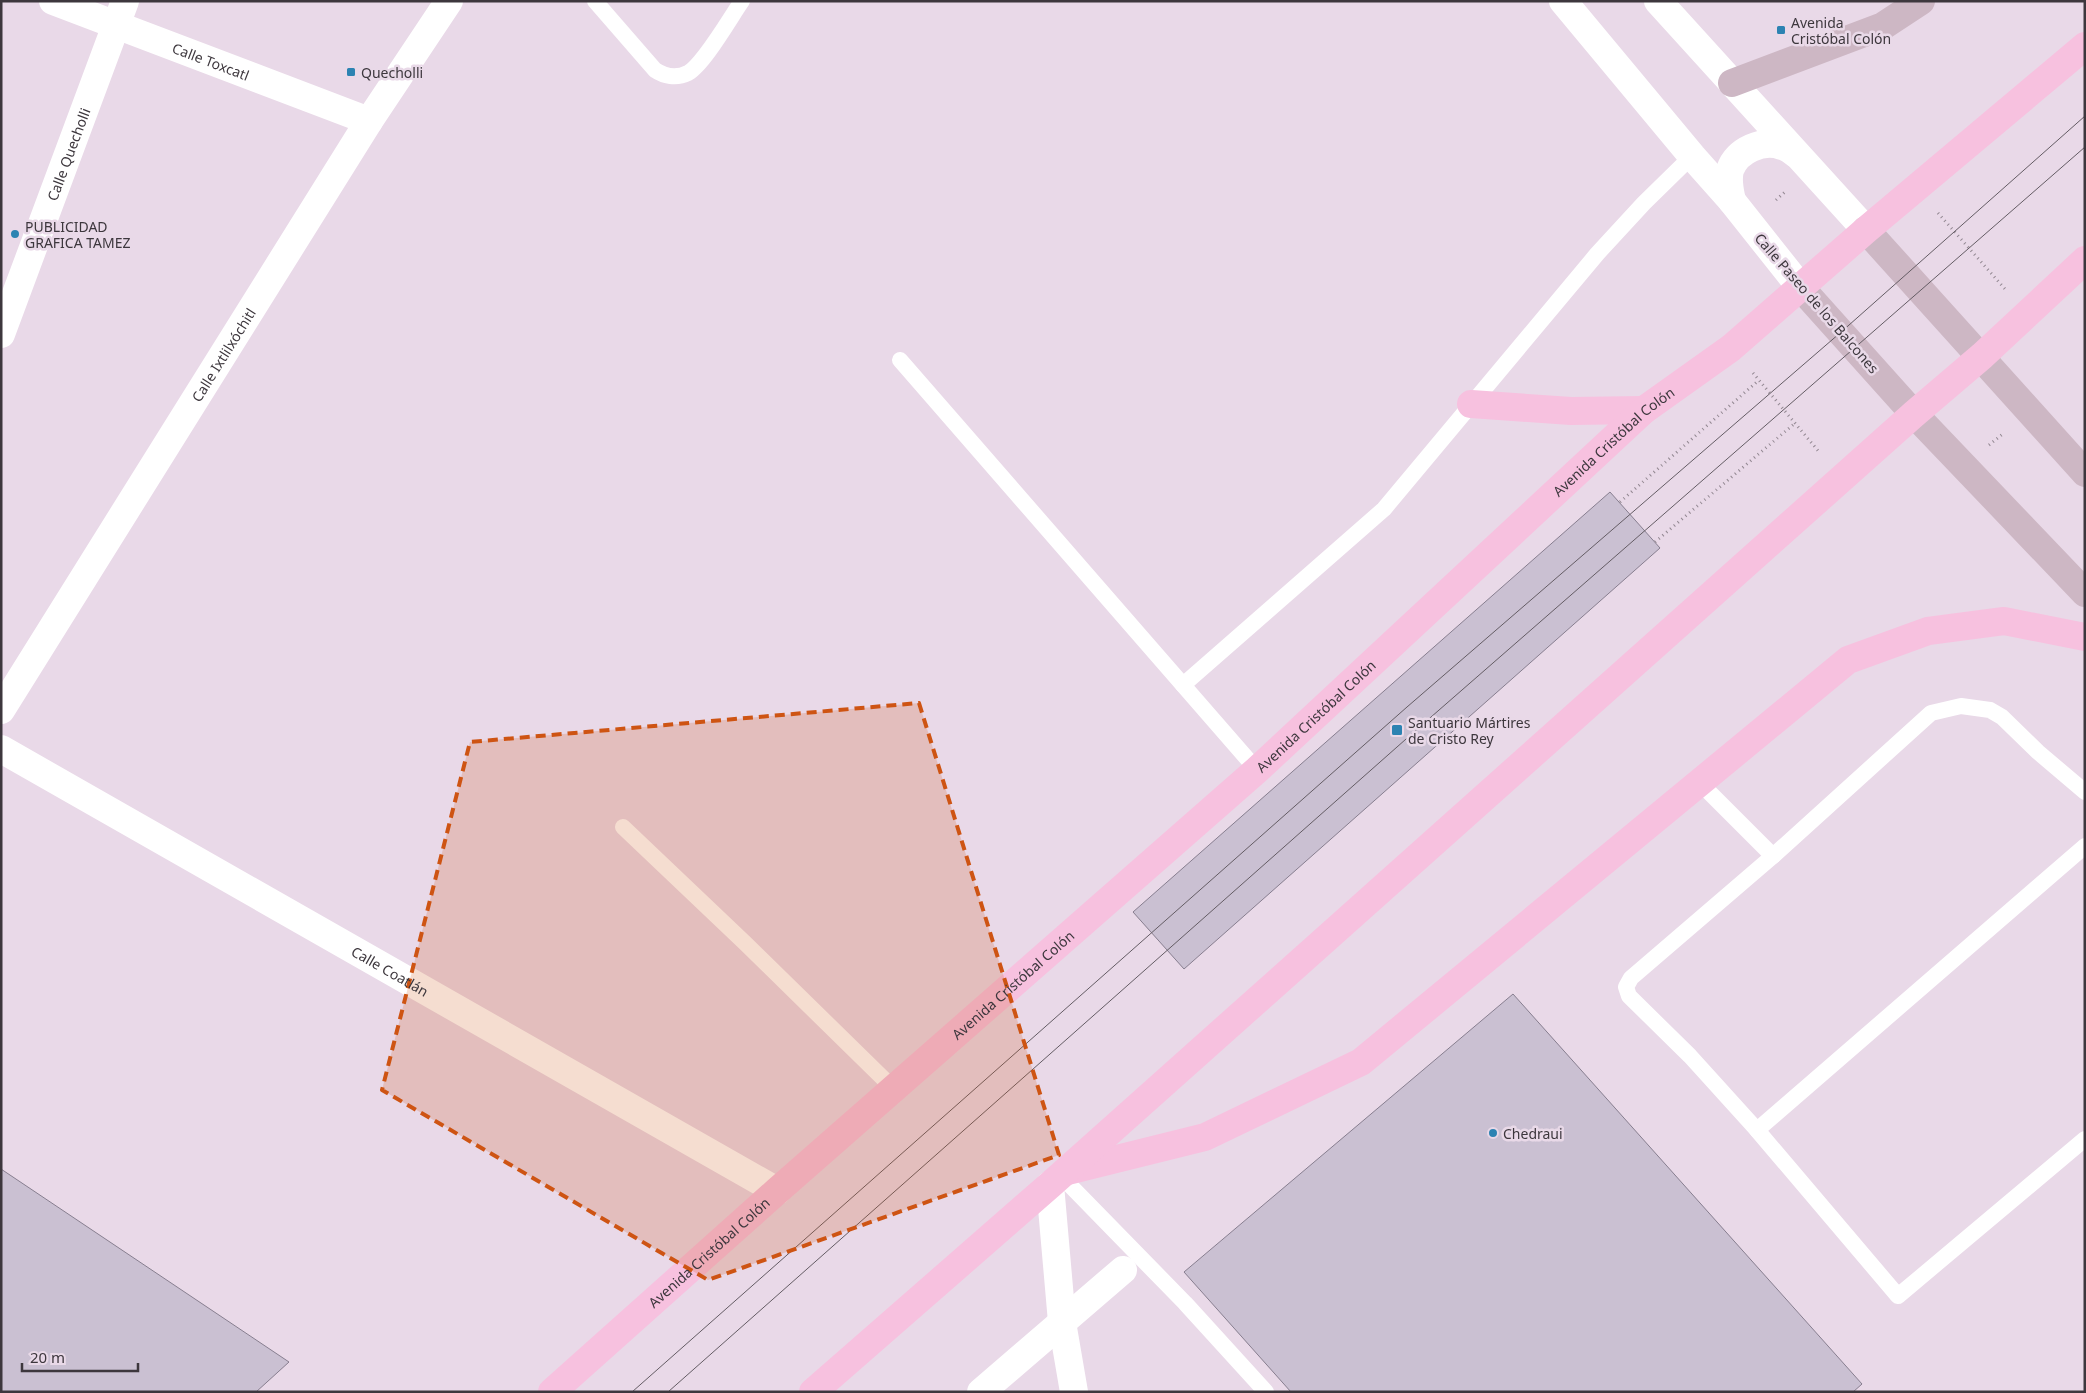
<svg xmlns="http://www.w3.org/2000/svg" width="2086" height="1393" font-family="'Noto Sans',sans-serif">
  <style>
    .building { fill: #cac0d2; stroke: #877e8f }
    .lines { fill: none; stroke-linecap: round; stroke-linejoin: round }
    .path { stroke: #938892; stroke-width: 3; stroke-dasharray: 1 4; stroke-linecap: butt }
    .lane { stroke: #fff; stroke-width: 16 }
    .street { stroke: #fff; stroke-width: 28 }
    .secondary { stroke: #cdb7c4; stroke-width: 28 }
    .primary { stroke: #f7c1df; stroke-width: 28 }
    .tram { stroke: #645c64; stroke-width: 1 }
    .marked { fill: #ce5413; fill-opacity: 0.2; stroke: #ce5413; stroke-width: 4; stroke-dasharray: 10 6; stroke-linejoin: round }
    .poi-dot { fill: #2c83b2; stroke: #e9d9e8; stroke-width: 2 }
    .labels { text-anchor: middle; dominant-baseline: central; stroke-width: 5; stroke-linejoin: round; paint-order: stroke }
    .poi-label { font-size: 14px; fill: #3d373d; stroke: #e9d9e8; text-anchor: start }
    .street-label { font-size: 14px; fill: #3d373d; stroke: #e9d9e8 }
  </style>
  <rect width="100%" height="100%" fill="#e9d9e8"/>
  <g class="building">
    <polygon points="1610,492 1660,548 1184,969 1133,912"/>
    <polygon points="1513,994 1862,1384 1853,1392 1291,1392 1184,1272"/>
    <polygon points="1,1169 289,1362 256,1392 1,1392"/>
  </g>
  <g class="lines">
    <g class="path">
      <polyline points="1776,200 1786,191"/>
      <polyline points="1938,213 2005,289"/>
      <polyline points="1753,373 1820,453"/>
      <polyline points="1989,445 2004,433"/>
      <polyline points="1620,502 1759,380"/>
      <polyline points="1655,542 1794,424"/>
    </g>
    <g class="lane">
      <path d="M 595,1 L 655,70 C 664,76 676,79 688,73 C 704,64 730,18 742,1"/>
      <polyline points="900,360 1257,770"/>
      <polyline points="1183,685 1384,509 1597,254 1644,203 1692,156"/>
      <polyline points="1700,783 1773,856"/>
      <polyline points="2085,792 2038,752 2002,717 1990,710 1961,706 1931,713 1773,856 1631,978 1626,987 1629,996 1690,1056 1757,1130 1898,1296 2085,1139"/>
      <polyline points="623,827 745,943 894,1089"/>
      <polyline points="1757,1130 2085,846"/>
      <polyline points="1060,1175 1185,1303 1266,1392"/>
    </g>
    <g class="street">
      <path id="s1" d="M 53,1 L 369,121"/>
      <polyline points="1563,1 1692,156 1732,201 1801,288"/>
      <polyline points="1658,1 1866,230"/>
      <path d="M 1732,201 C 1730,191 1727,181 1730,170 C 1737,150 1763,139 1782,146 C 1787,147 1792,151 1796,154"/>
      <path id="s2" d="M 1,334 L 125,1"/>
      <path id="s3" d="M 1,710 L 369,121 L 449,1"/>
      <path id="s4" d="M 1,749 L 777,1191"/>
      <polyline points="1050,1185 1062,1322 1074,1392"/>
      <polyline points="981,1392 1123,1270"/>
    </g>
    <g class="secondary">
      <polyline points="1732,83 1883,26 1921,1"/>
      <polyline points="1866,230 2085,473"/>
      <polyline points="1801,288 1914,414 2085,593"/>
    </g>
    <g class="primary">
      <polyline points="1471,404 1571,411 1644,410"/>
      <polyline points="1068,1171 1205,1137 1361,1062 1848,660 1928,631 2004,621 2085,637"/>
      <path id="s5" d="M 552,1392 L 777,1191 L 1257,770 L 1644,410 L 1731,348 L 1866,230 L 2085,46"/>
      <polyline points="813,1392 1050,1185 1914,414 1982,356 2085,260"/>
    </g>
    <g class="tram">
      <polyline points="632,1392 1407,707 1840,333 2085,116"/>
      <polyline points="668,1392 1423,724 2085,147"/>
    </g>
  </g>
  <path class="marked" d="M 919,703 L 1059,1155 L 708,1280 L 382,1090 L 470,742 Z"/>
  <g class="poi-dot">
    <rect x="1776" y="25" width="10" height="10" rx="2.5"/>
    <rect x="346" y="67" width="10" height="10" rx="2.5"/>
    <circle cx="15" cy="234" r="5"/>
    <rect x="1391" y="724" width="12" height="12" rx="2.5"/>
    <circle cx="1493" cy="1133" r="5"/>
  </g>
  <g class="labels">
    <g class="poi-label">
      <text x="1791" y="22">Avenida<tspan x="1791" dy="16">Cristóbal Colón</tspan></text>
      <text x="361" y="72">Quecholli</text>
      <text x="25" y="226">PUBLICIDAD<tspan x="25" dy="16">GRAFICA TAMEZ</tspan></text>
      <text x="1408" y="722">Santuario Mártires<tspan x="1408" dy="16">de Cristo Rey</tspan></text>
      <text x="1503" y="1133">Chedraui</text>
    </g>
    <g class="street-label">
      <text stroke="none"><textPath href="#s1" startOffset="169">Calle Toxcatl</textPath></text>
      <text stroke="none"><textPath href="#s2" startOffset="192">Calle Quecholli</textPath></text>
      <text transform="translate(1817 303) rotate(49)">Calle Paseo de los Balcones</text>
      <text stroke="none"><textPath href="#s3" startOffset="419">Calle Ixtlilxóchitl</textPath></text>
      <text stroke="none"><textPath href="#s5" startOffset="1425">Avenida Cristóbal Colón</textPath></text>
      <text stroke="none"><textPath href="#s5" startOffset="1020">Avenida Cristóbal Colón</textPath></text>
      <text stroke="none"><textPath href="#s4" startOffset="448">Calle Coatlán</textPath></text>
      <text stroke="none"><textPath href="#s5" startOffset="615">Avenida Cristóbal Colón</textPath></text>
      <text stroke="none"><textPath href="#s5" startOffset="210">Avenida Cristóbal Colón</textPath></text>
    </g>
  </g>
  <rect width="2086" height="1393" fill="none" stroke="#3d373d" stroke-width="5"/>
  <path d="M22 1363v8h116v-8" fill="none" stroke="#3d373d" stroke-width="2.5"/>
  <text x="30" y="1363" font-size="15" fill="#3d373d" stroke="#e9d9e8" stroke-width="4" paint-order="stroke">20 m</text>
</svg>
